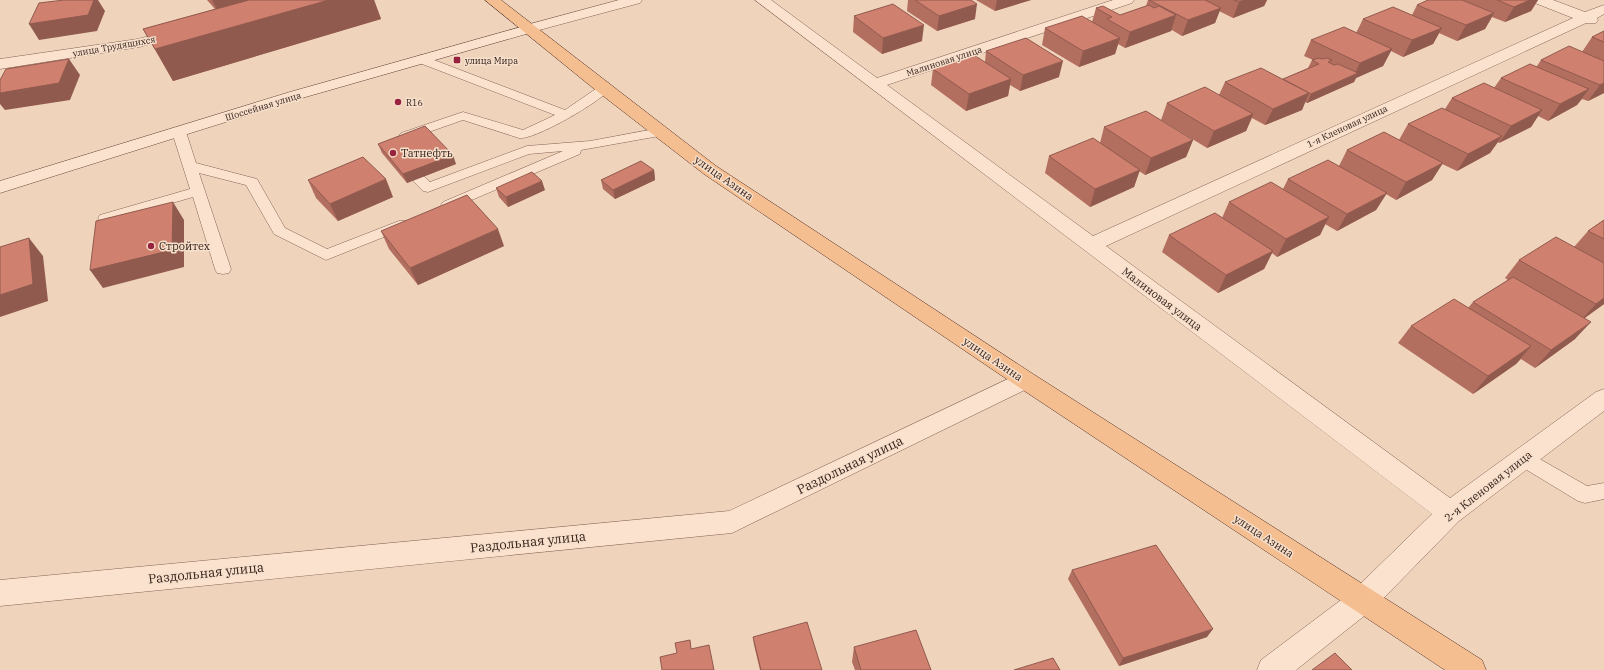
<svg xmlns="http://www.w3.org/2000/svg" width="1604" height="670" font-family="'IBM Plex Serif',serif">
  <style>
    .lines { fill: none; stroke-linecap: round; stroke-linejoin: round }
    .lane-casing { stroke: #876355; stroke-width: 1 }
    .street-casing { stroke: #876355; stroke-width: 1 }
    .secondary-casing { stroke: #684538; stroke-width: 1 }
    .primary-casing { stroke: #54332a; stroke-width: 1 }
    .lane { fill: #fae2ce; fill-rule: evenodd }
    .street { fill: #fae2ce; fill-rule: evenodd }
    .secondary { fill: #fae2ce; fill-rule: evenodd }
    .primary { fill: #f5be90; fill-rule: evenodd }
    .wall { fill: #b26e5f }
    .shaded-wall { fill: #915a4e }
    .building { fill: #cf806f; stroke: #915a4e }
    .poi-dot { fill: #97233f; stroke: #f6dfcb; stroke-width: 1.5 }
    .labels { text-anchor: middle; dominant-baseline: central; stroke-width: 3; stroke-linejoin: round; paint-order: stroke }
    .far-street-label { font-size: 9px; fill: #35211a; stroke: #f6dfcb }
    .far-poi-label { font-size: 9px; fill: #35211a; stroke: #f6dfcb; text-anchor: start }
    .poi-label { font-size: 11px; fill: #35211a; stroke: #f6dfcb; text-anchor: start }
    .street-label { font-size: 11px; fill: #35211a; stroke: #f6dfcb }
    .near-street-label { font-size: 13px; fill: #35211a; stroke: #f6dfcb }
  </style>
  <rect width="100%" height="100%" fill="#efd3bb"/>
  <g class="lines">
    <g class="lane-casing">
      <g id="lane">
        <path d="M 421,55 L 565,110 L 600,86 L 604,85 L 610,89 C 602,101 533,141 519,138 L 463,120 L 406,140 L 401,139 L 399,136 L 401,133 L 463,112 L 523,130 L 555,115 L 417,62 L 415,59 Z"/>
        <polygon points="179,128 184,129 186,132 196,163 257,179 285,228 327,249 399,221 409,221 411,224 409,227 326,260 274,234 246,185 199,173 231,269 229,273 223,274 217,273 215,269 193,197 110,221 100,221 98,218 100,215 190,189 172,132 174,129"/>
        <polygon points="660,128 665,129 667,132 665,135 581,150 580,154 448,210 443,208 441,205 443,202 563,151 529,154 428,192 423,191 395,163 397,160 407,160 430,182 527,146 590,141"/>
        <polygon points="1524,450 1587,486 1604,483 1604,499 1585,503 1578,501 1517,464 1514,458 1517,452"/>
      </g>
    </g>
    <g class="street-casing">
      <g id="street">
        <polygon points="619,0 642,0 640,3 528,33 523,32 521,29 523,26"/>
        <polygon points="755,0 771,0 877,78 1113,0 1134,0 1132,3 887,85 1093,236 1573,18 1535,3 1533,0 1553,0 1585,12 1604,5 1604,14 1597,18 1598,20 1596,23 1586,23 1106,246 1450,498 1596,392 1604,389 1604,411 1459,521 1373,609 1296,670 1257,670 1261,660 1353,591 1432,514"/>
        <polygon points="178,28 183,29 185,32 183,35 139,47 0,69 0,59 138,39"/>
        <polygon points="1025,371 1033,374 1037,380 1033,386 732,533 0,606 0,580 729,511"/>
      </g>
    </g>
    <g class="secondary-casing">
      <polygon id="secondary" points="528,25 533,26 535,29 533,32 302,98 0,193 0,181 290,92"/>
    </g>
    <g class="primary-casing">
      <polygon id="primary" points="485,0 501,0 716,166 1033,374 1482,660 1486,670 1445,670 1017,386 704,174 598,92"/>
    </g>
    <use href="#lane" class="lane"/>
    <use href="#street" class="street"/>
    <use href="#secondary" class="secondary"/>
    <use href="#primary" class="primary"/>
  </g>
  <g class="wall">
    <polygon points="207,0 374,0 381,19 173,81 143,29 215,9"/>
    <polygon points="908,0 971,0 975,19 937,31 907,11"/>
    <polygon points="976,0 1031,0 995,11"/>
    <polygon points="1148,0 1267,0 1264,6 1233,18 1219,11 1215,23 1182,36 1172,30 1171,31 1125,48 1118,44 1115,54 1079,67 1042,45 1045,28 1092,22 1096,8 1120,15 1146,6"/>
    <polygon points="1428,0 1538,0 1531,11 1505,22 1492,17 1485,29 1457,41 1439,33 1433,44 1403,57 1391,51 1383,66 1356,78 1354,82 1307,103 1305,102 1302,110 1265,125 1252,118 1246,131 1207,148 1161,120 1167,103 1219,95 1225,82 1283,79 1308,68 1312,60 1313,60 1304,56 1311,40 1356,33 1363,19 1412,15 1417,5"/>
    <polygon points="854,16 922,41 882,54 853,32"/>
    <polygon points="1604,31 1604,93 1588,101 1582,99 1577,105 1548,121 1538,116 1531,127 1499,143 1498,142 1490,153 1457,171 1442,164 1432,180 1396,200 1386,194 1376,210 1337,231 1325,224 1320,235 1277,257 1272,253 1264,269 1218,293 1162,252 1169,235 1222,218 1229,202 1283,189 1288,179 1339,166 1347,150 1399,140 1408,124 1445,109 1452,98 1494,88 1501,78 1537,66 1541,60 1582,52 1592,37"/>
    <polygon points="986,51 1059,77 1020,91 1010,85 1008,96 966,111 931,85 933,69 985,62"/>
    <polygon points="1104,127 1193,140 1186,157 1145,175 1139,171 1134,187 1090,207 1045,173 1049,156 1100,143"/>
    <polygon points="378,144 456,164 407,183 382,153"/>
    <polygon points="654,170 655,180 615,199 603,189 601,180"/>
    <polygon points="308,180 393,197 338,221 316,198"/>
    <polygon points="496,188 545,190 508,207 499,197"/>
    <polygon points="1604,220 1604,304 1585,318 1575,339 1535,368 1521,359 1516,364 1473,394 1398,343 1411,326 1468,308 1473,302 1508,280 1505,278 1519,260 1574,247 1588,231"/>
    <polygon points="381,231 504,246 418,285 389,249"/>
    <polygon points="1072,570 1207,637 1119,666 1068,579"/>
    <polygon points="753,637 822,670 760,670 754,645"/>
    <polygon points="854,647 931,670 855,670 852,662"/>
  </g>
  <g class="shaded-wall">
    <polygon points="94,0 98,0 105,11 97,31 39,40 29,24"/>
    <polygon points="212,0 268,0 219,14"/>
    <polygon points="329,0 374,0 381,19 173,81 155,49"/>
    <polygon points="997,0 1031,0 995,11"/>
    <polygon points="1245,0 1267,0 1264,6 1233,18 1239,2"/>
    <polygon points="1530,0 1538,0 1531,11 1505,22 1514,7"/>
    <polygon points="977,4 975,19 937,31 939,16"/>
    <polygon points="1221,8 1215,23 1182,36 1188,20"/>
    <polygon points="1494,13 1485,29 1457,41 1466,25"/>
    <polygon points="1176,15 1171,31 1125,48 1130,32"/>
    <polygon points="924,25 922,41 882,54 883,38"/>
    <polygon points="1442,28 1433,44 1403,57 1412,40"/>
    <polygon points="1120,38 1115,54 1079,67 1083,51"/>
    <polygon points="1392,49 1383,66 1356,78 1354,82 1307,103 1311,94 1354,75 1360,63"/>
    <polygon points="69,59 80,75 70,100 5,110 0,104 0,93"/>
    <polygon points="1063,61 1059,77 1020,91 1023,75"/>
    <polygon points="1011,79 1008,96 966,111 969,94"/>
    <polygon points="1604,83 1604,93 1588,101 1600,85"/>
    <polygon points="1589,89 1577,105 1548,121 1560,104"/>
    <polygon points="1309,93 1302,110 1265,125 1273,109"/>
    <polygon points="1542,110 1531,127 1499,143 1511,126"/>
    <polygon points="1253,114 1246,131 1207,148 1214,131"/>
    <polygon points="1502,136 1490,153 1457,171 1468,154"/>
    <polygon points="1193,140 1186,157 1145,175 1151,158"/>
    <polygon points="453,155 456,164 407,183 403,174"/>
    <polygon points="1443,163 1432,180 1396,200 1406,182"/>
    <polygon points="654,170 655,180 615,199 613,190"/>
    <polygon points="1140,170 1134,187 1090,207 1095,189"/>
    <polygon points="386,179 393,197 338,221 330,204"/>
    <polygon points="542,181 545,190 508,207 506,197"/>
    <polygon points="1387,193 1376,210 1337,231 1347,214"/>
    <polygon points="173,202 184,220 184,267 103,288 90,270"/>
    <polygon points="1329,217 1320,235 1277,257 1286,239"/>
    <polygon points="498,229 504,246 418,285 410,268"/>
    <polygon points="29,238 43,256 48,301 0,317 0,295"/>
    <polygon points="1273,251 1264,269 1218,293 1226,275"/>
    <polygon points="1604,298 1604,304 1580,321 1596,304"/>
    <polygon points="1591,322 1575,339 1535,368 1551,350"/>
    <polygon points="1531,346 1516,364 1473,394 1488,376"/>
    <polygon points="1213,629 1207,637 1119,666 1123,658"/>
  </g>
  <g class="building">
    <polygon points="64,0 94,0 88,15 29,24 39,3"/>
    <polygon points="249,0 329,0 155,49 143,29"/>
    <polygon points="915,0 971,0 977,4 939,16"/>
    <polygon points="1149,0 1205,0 1221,8 1188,20"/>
    <polygon points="1234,0 1245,0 1239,2"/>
    <polygon points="1428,0 1462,0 1494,13 1466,25 1417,5"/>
    <polygon points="1497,0 1530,0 1514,7"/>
    <polygon points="893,4 924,25 883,38 854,16"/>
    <polygon points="1149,5 1154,8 1159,6 1176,15 1130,32 1107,19 1112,17 1096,8 1103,6 1120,15"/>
    <polygon points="1393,7 1442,28 1412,40 1363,19"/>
    <polygon points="1082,16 1120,38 1083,51 1045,28"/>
    <polygon points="1344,27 1392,49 1360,63 1311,40"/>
    <polygon points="1604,31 1604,42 1592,37"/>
    <polygon points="1026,38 1063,61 1023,75 986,51"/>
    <polygon points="1569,46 1604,61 1604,83 1600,85 1541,60"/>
    <polygon points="974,55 1011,79 969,94 933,69"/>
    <polygon points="1319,58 1322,59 1327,58 1332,60 1328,62 1334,65 1338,64 1358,73 1311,94 1283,79 1319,64 1312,60"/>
    <polygon points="69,59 59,83 0,93 0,80 6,69"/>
    <polygon points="1530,64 1589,89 1560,104 1501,78"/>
    <polygon points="1261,68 1309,93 1273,109 1225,82"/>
    <polygon points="1484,83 1542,110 1511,126 1452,98"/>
    <polygon points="1205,87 1253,114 1214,131 1167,103"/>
    <polygon points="1442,108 1502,136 1468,154 1408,124"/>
    <polygon points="1146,111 1193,140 1151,158 1104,127"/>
    <polygon points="425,126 453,155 403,174 378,144"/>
    <polygon points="1384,132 1443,163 1406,182 1347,150"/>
    <polygon points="1093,138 1140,170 1095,189 1049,156"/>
    <polygon points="363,157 386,179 330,204 308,180"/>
    <polygon points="1328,160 1387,193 1347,214 1288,179"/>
    <polygon points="641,161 654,170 613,190 601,180"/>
    <polygon points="532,172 542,181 506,197 496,188"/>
    <polygon points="1271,182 1329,217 1286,239 1229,202"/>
    <polygon points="467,195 498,229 410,268 381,231"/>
    <polygon points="173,202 172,250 90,270 96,221"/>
    <polygon points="1215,213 1273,251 1226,275 1169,235"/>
    <polygon points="1604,220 1604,239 1588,231"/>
    <polygon points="1556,237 1604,263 1604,298 1596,304 1519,260"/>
    <polygon points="29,238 33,284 0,295 0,247"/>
    <polygon points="1513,277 1591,322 1551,350 1473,302"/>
    <polygon points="1454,299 1531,346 1488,376 1411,326"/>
    <polygon points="1156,545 1213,629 1123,658 1072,570"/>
    <polygon points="807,622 822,670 761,670 753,637"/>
    <polygon points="916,630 931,670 861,670 854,647"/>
    <polygon points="690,640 691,649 709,645 714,670 662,670 660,657 677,653 675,643"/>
    <polygon points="1335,653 1352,670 1312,670"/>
    <polygon points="1053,658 1060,670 1014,670"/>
  </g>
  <g class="poi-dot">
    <rect x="453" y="56" width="8" height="8" rx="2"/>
    <circle cx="398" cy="102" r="4"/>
    <circle cx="393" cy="153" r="4"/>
    <circle cx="151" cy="246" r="4"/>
  </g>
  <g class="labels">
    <g class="far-street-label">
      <text transform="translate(114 46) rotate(-10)">улица Трудящихся</text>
      <text transform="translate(944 61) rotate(-18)">Малиновая улица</text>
      <text transform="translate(263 106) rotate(-17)">Шоссейная улица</text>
      <text transform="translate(1347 126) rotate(-25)">1-я Кленовая улица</text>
    </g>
    <g class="far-poi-label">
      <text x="465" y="60">улица Мира</text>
      <text x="406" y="102">R16</text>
    </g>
    <g class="poi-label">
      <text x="401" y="153">Татнефть</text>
      <text x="159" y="246">Стройтех</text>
    </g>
    <g class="street-label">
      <text transform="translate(724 178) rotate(35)">улица Азина</text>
      <text transform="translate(1162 299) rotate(37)">Малиновая улица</text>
      <text transform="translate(993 359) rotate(34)">улица Азина</text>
      <text transform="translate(1488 486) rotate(-38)">2-я Кленовая улица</text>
      <text transform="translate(1264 536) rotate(33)">улица Азина</text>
    </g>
    <g class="near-street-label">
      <text transform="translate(850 465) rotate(-26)">Раздольная улица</text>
      <text transform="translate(528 542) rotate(-6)">Раздольная улица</text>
      <text transform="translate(206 573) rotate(-6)">Раздольная улица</text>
    </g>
  </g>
</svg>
